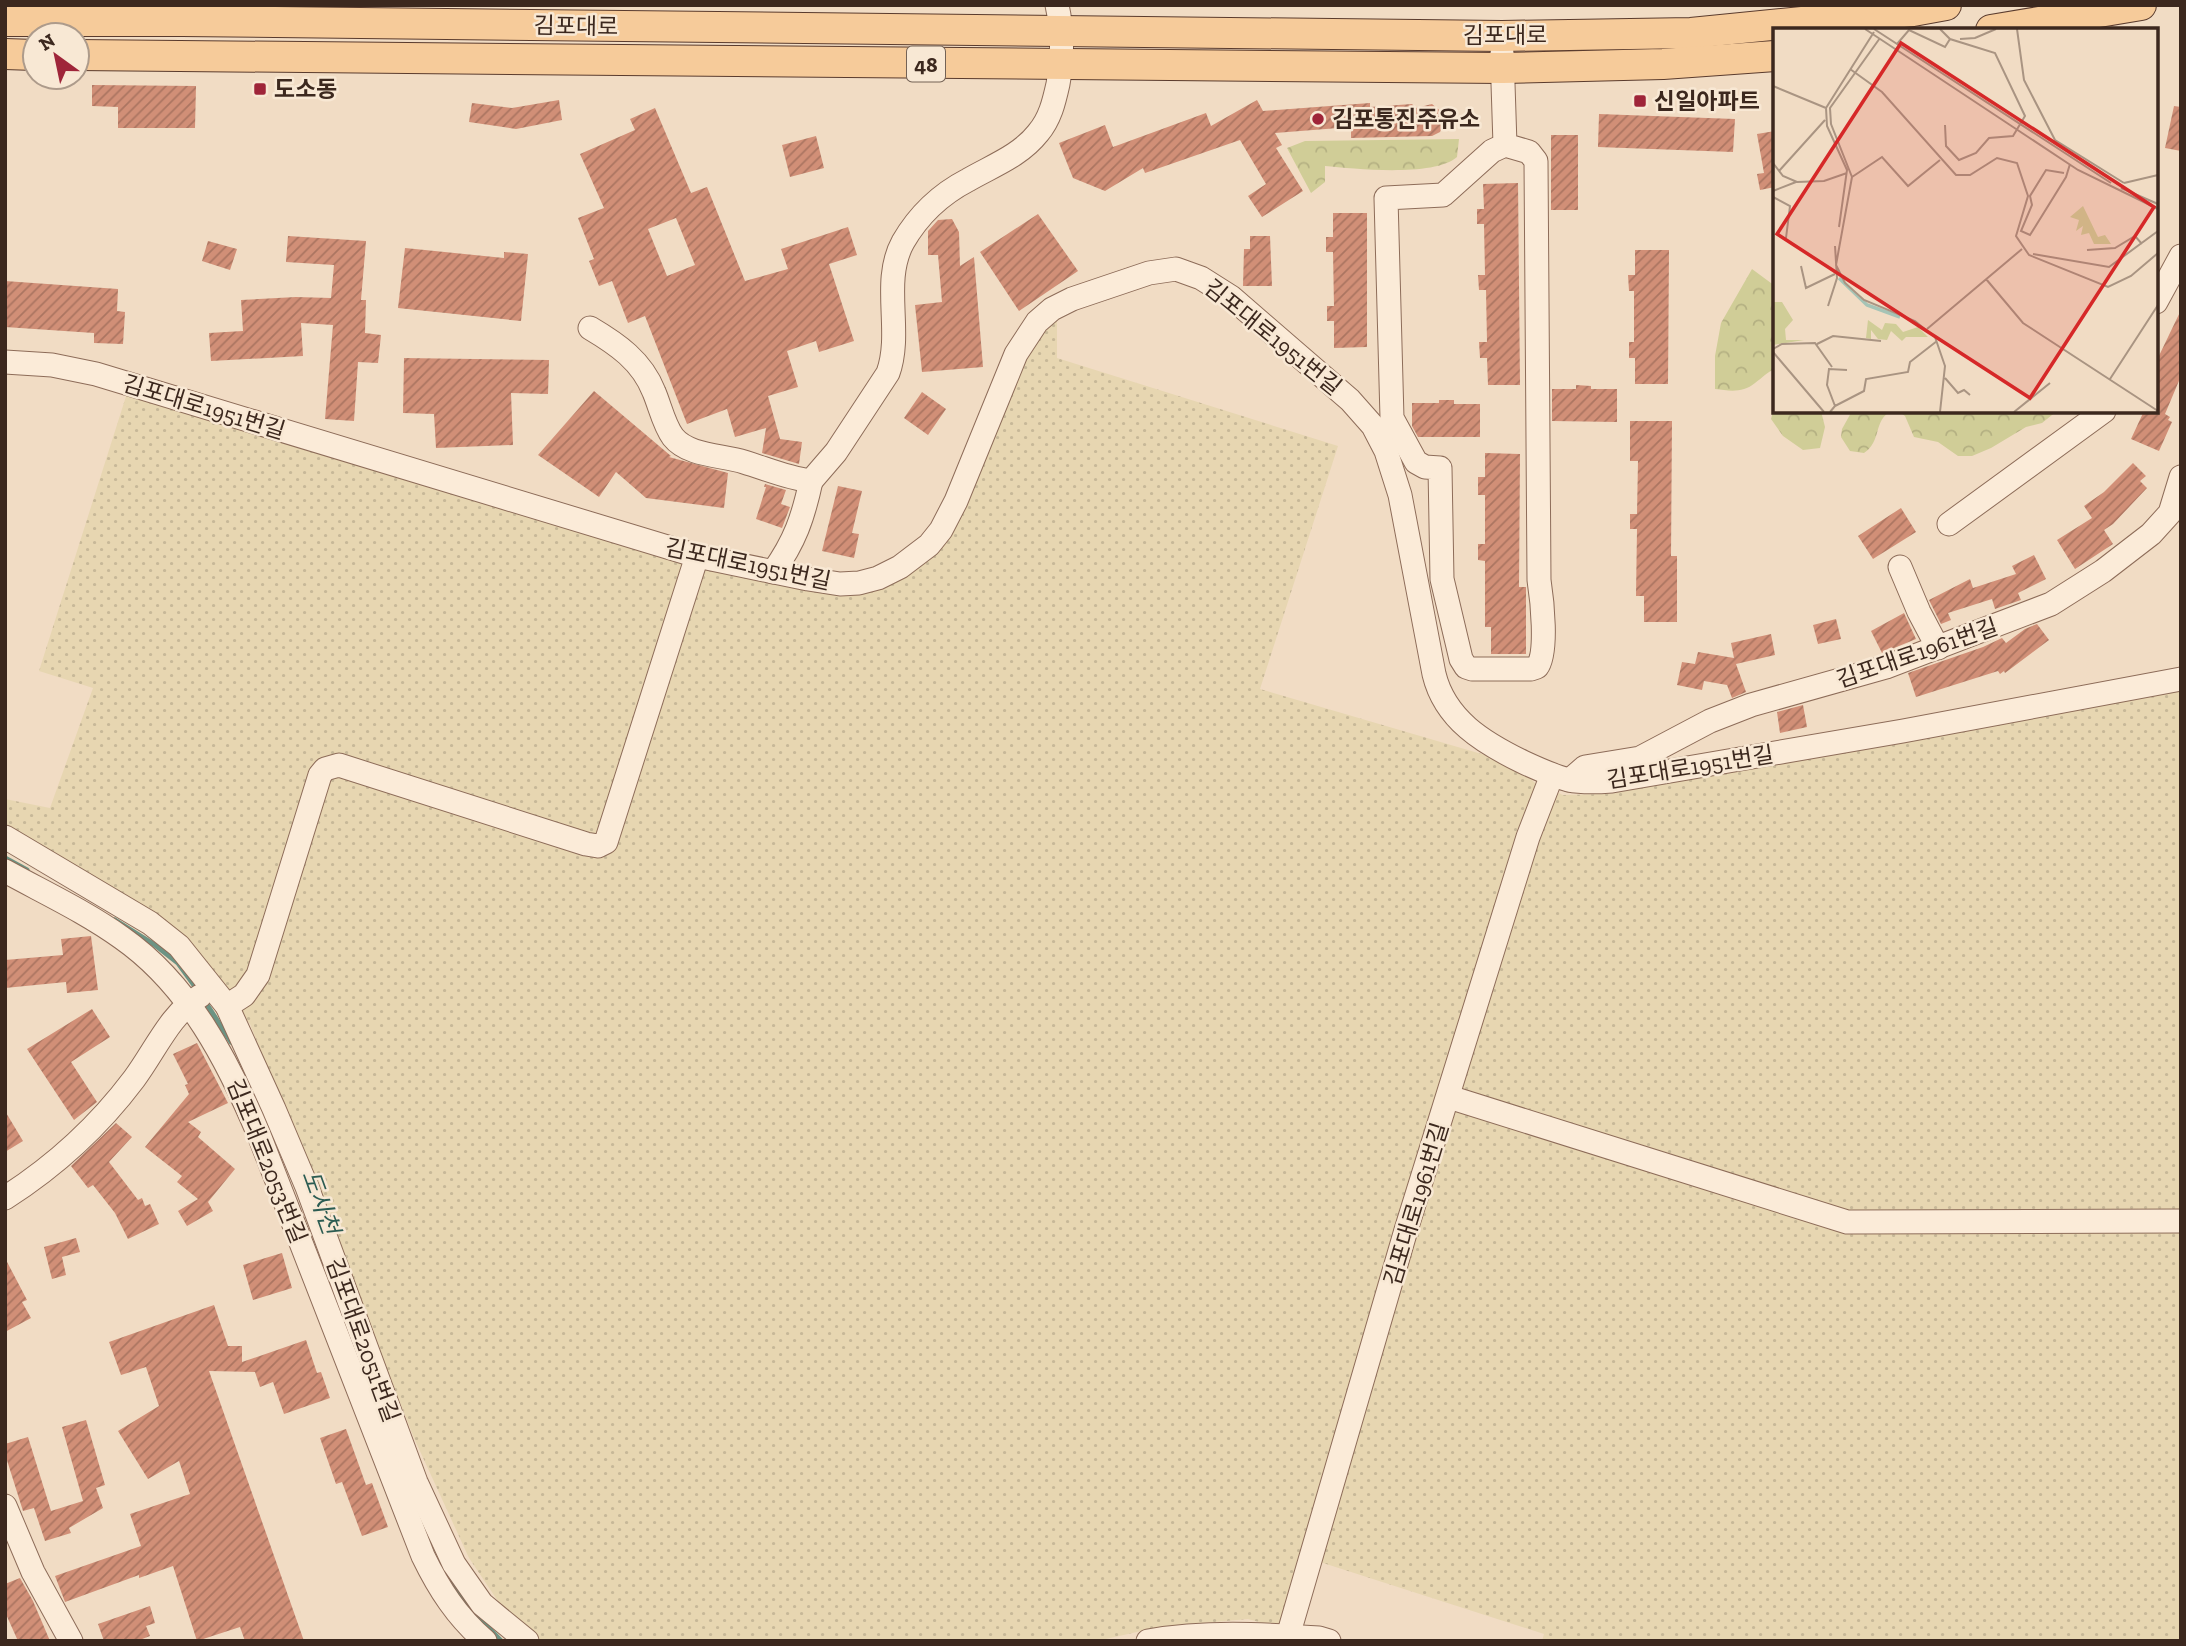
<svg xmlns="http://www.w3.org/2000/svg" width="2186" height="1646" font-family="'Zilla Slab','Noto Sans KR',serif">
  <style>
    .farmland { fill: url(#farmland-dots) }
    .forest { fill: url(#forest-crowns) }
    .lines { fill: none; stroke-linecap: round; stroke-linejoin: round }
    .stream { stroke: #6c9383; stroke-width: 5 }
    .building { fill: url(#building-hatch); fill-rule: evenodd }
    .minor-casing { stroke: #8d6c59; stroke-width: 25 }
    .major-casing { stroke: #5a3b2d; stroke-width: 32 }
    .minor { stroke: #fbebd8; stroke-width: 23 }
    .major { stroke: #f6cb9a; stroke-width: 30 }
    .poi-dot { fill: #9f2539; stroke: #f8e8d4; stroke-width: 2.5 }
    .labels { text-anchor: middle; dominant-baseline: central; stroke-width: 5; stroke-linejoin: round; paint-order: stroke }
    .shield { fill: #f8e8d4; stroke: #746255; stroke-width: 2 }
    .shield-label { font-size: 21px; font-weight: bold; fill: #3c281e }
    .street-label { font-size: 23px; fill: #3c281e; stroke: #f8e8d4 }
    .poi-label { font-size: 23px; font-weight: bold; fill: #3c281e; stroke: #f8e8d4; text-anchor: start }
    .water-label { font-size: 24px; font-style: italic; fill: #2c5c52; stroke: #f8e8d4 }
    .inset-river { fill: none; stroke: #a6c4b6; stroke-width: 3.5 }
    .inset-road { fill: none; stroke: #a99482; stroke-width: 2 }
    .view { fill: #d62828; fill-opacity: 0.15; stroke: #d62828; stroke-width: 3.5 }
    .inset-edge { fill: none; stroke: #3c281e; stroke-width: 3.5 }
  </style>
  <defs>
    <pattern id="farmland-dots" width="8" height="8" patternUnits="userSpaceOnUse" patternTransform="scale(1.75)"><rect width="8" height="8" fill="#e7d6b1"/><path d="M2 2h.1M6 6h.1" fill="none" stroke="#c7b898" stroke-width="1.8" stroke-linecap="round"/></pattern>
    <pattern id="forest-crowns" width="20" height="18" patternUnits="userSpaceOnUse" patternTransform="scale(1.75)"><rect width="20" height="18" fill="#d0cd97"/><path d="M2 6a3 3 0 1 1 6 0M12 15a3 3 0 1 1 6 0" fill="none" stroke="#b4b082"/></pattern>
    <pattern id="building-hatch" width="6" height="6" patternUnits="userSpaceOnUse" patternTransform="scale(1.75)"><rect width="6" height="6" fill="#d18f77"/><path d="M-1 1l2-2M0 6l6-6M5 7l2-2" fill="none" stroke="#ab7561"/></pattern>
  </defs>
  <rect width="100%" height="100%" fill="#f1dcc4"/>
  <polygon class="farmland" points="1057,313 1057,358 1338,446 1260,689 1485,755 1520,768 1535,783 1563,795 1609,794 2181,685 2181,1641 1542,1641 1544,1634 1320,1562 1300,1633 1248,1619 1159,1627 1097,1641 537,1641 508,1616 469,1558 414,1438 250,1024 182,949 5,840 5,799 50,808 93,688 39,671 128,390 820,591 915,561 1016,347"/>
  <g class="forest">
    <path d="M 1459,139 L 1457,157 C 1435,177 1355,169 1325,166 L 1325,182 L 1311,193 L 1287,148 L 1305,141 Z"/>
    <path d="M 1752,269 L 1775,286 L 1775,369 C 1767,372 1762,378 1755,383 C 1743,393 1730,391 1715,389 L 1715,356 L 1721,323 Z"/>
    <polygon points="1775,404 1775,411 1821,411 1825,427 1820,448 1803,450 1783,436 1771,419"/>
    <path d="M 1852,411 L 1891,411 C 1873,421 1882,441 1864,453 L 1850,451 L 1841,437 L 1842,429 Z"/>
    <polygon points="1898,411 2057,411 2042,423 2026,427 1991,448 1972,456 1958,456 1938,442 1914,437 1905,416"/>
  </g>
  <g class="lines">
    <g class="stream">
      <polyline points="5,858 27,870"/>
      <polyline points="115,920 155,945 178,963 199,992"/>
      <polyline points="204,1000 231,1042"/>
      <polyline points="453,1581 469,1607 501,1641"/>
    </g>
  </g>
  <g class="building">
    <polygon points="92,85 196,86 195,128 118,128 118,107 92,106"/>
    <polygon points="559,100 562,120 516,129 469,122 472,103 512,108"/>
    <polygon points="1257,100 1263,111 1370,103 1370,107 1412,104 1416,108 1432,104 1443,113 1444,124 1440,132 1432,136 1351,138 1351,127 1275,133 1282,145 1276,148 1303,191 1262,217 1248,196 1266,184 1240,140 1145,173 1143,168 1105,191 1073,178 1059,143 1105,125 1113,147 1206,113 1211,126"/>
    <polygon points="2174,106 2181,107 2181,151 2165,148"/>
    <path d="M 655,108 L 691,193 L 707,187 L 745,281 L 788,269 L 781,249 L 848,227 L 857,255 L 829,264 L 854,341 L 819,352 L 816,341 L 787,351 L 798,387 L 768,396 L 780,439 L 802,442 L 799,464 L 762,453 L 766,428 L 735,437 L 727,409 L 687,424 L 645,316 L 628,323 L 612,281 L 599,286 L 589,261 L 594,259 L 578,218 L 604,208 L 580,154 L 635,130 L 630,119 ZM 676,218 L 695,265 L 667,276 L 648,229 Z"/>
    <polygon points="1599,114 1735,119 1733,152 1598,147"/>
    <polygon points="1775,131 1775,187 1760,190 1757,174 1764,173 1757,134"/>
    <rect x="1551" y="135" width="27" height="75"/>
    <polygon points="816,136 824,168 790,177 782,145"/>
    <polygon points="1518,183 1520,385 1488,385 1487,358 1480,358 1479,342 1487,342 1486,290 1479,290 1478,275 1485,275 1484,224 1477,224 1477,209 1484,209 1483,184"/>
    <polygon points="1333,213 1367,213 1367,347 1334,348 1334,321 1327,321 1327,306 1334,306 1333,252 1326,252 1326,237 1333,237"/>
    <polygon points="1038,214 1078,271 1019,311 980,252"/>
    <polygon points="952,219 959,232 960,266 974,257 983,367 922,372 915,305 942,302 938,255 928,255 928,231 938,220"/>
    <polygon points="288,236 366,241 361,300 366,300 365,333 381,335 378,363 358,362 354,421 325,419 333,325 301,323 303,356 211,361 209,333 243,331 241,300 296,297 331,298 334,265 286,262"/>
    <polygon points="1250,236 1270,236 1272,286 1243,286 1244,249 1250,249"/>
    <polygon points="208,241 237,249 230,270 202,261"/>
    <polygon points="405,248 504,258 504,252 528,254 521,321 398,308"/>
    <polygon points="1635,250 1669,250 1668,384 1635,384 1635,358 1629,358 1629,342 1634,342 1634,291 1629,291 1628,275 1635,275"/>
    <polygon points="5,281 118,289 117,311 125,312 123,344 94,343 94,333 5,327"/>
    <polygon points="2181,310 2181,376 2165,414 2170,417 2168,420 2172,422 2159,451 2131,439 2144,411 2156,411 2156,362"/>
    <polygon points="404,358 549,360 548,394 511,393 513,445 436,448 434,414 403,413"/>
    <polygon points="1576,385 1591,386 1591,389 1617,389 1617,422 1552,421 1552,389 1576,389"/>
    <polygon points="594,391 671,456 669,457 728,473 724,508 646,498 616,472 599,497 538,455"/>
    <polygon points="922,392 946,409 928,435 904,418"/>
    <polygon points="1439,400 1454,400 1454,404 1480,404 1480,437 1418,437 1412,426 1412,403 1439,403"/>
    <polygon points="1630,421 1672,421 1671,556 1677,556 1677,622 1644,622 1644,596 1636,596 1637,529 1630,529 1630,514 1637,514 1638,461 1630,461"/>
    <polygon points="1485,453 1520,454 1519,587 1526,587 1526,654 1491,654 1491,627 1485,627 1485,561 1478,560 1478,544 1485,544 1485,495 1478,495 1478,477 1485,477"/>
    <polygon points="2133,463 2146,476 2140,481 2147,488 2113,524 2104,530 2113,544 2075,569 2057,540 2092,518 2084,506 2104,492"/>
    <polygon points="765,484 786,490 781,504 790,507 782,528 756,519 766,487 764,487"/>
    <polygon points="838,486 862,491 852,533 859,534 854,558 822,551"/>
    <polygon points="1901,508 1916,532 1873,559 1858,536"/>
    <polygon points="2034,555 2046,579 2018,593 2021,600 1995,609 1992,599 1948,613 1951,620 1941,624 1929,600 1970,579 1973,588 2016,574 2012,566"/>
    <polygon points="1904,613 1916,639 1882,653 1871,631"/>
    <polygon points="1836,619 1841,639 1818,644 1813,625"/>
    <polygon points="2037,624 2049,640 2005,673 2004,671 2000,674 1998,671 1916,697 1908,673 1983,647 2002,638 2006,643 2025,629"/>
    <polygon points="1771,634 1775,655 1736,664 1746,692 1732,698 1727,685 1704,681 1702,690 1677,685 1682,662 1695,664 1698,652 1734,658 1731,643"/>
    <polygon points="1803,705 1807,727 1780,733 1777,712"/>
    <polygon points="91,936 98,990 67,993 66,982 5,988 5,960 63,955 61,939"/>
    <polygon points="92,1009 110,1037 71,1062 97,1102 74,1120 27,1049"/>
    <polygon points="197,1043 228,1103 188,1122 201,1132 198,1137 235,1169 208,1202 213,1211 187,1226 178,1211 198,1199 177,1182 182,1176 145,1147 189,1094 185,1085 188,1084 173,1054"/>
    <polygon points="5,1111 23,1141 5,1152"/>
    <polygon points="116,1123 132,1137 109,1162 138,1200 142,1198 145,1206 150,1204 159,1224 128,1239 115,1213 93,1185 88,1188 71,1166"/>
    <polygon points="76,1238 80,1252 62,1257 66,1275 52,1279 44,1247"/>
    <polygon points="282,1253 292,1288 253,1300 243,1265"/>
    <polygon points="5,1258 27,1300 22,1302 31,1318 5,1332"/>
    <polygon points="214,1305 228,1346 242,1346 242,1362 306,1340 317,1373 321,1372 330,1398 284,1414 273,1382 260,1387 255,1372 209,1371 304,1641 245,1641 240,1627 197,1641 173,1566 139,1578 139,1575 65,1602 55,1576 141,1546 130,1514 190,1494 179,1461 148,1479 118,1431 159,1406 146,1367 121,1375 109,1342"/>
    <polygon points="86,1420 105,1485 96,1488 103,1508 69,1528 71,1533 45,1541 34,1508 23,1511 5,1454 5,1444 28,1437 51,1511 83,1501 62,1427"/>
    <polygon points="346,1429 366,1485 372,1483 388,1527 362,1536 342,1482 336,1484 320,1438"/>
    <polygon points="20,1578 33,1601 50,1641 18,1641 5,1612 5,1584"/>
    <polygon points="150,1606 155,1623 146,1626 150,1636 137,1641 104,1641 98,1624"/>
  </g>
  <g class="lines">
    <g class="minor-casing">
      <g id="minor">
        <path d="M 1502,53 L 1505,145 L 1529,152 L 1536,161 L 1539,580 C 1542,599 1548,653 1537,667 L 1531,669 L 1472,669 L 1466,667 L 1461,659 L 1442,579 L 1440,468 L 1425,467 L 1416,462 L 1392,418 L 1386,198 L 1443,195 L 1492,151 L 1505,145"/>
        <polyline points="2156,302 2181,256"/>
        <path d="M 590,328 C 617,344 642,361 654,392 C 660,406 664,425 673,437 C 688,456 722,455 744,462 C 767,469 787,478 811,481 L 836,452 L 888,373 C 903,331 881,282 903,242 C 918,216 941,194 968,180 C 992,166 1020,156 1038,133 C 1050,119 1054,102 1058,84 C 1063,57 1063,32 1057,5"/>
        <path d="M 5,362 L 52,365 L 96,374 L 697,556 L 808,579 L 840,584 L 859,583 L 878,578 L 900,567 L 929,545 L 941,530 L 956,501 L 1016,354 L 1037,322 L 1052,309 L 1072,299 L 1149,273 L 1176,269 L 1201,278 L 1231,297 L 1350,400 L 1373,426 L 1386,451 L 1400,495 L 1434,674 C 1445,720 1484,743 1523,762 C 1538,769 1553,776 1569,780 C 1583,783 1598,782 1612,781 L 1903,731 L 2181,679"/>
        <polyline points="1949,524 2104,411"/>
        <polyline points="1900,567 1919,612 1938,648"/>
        <path d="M 773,572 C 795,541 803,518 811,481"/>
        <polyline points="1570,780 1585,767 1640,758 1710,721 1751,705 1886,667 2051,604 2103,571 2151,534 2170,513 2181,477"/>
        <polyline points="5,837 150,923 179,946 227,1006 274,1109 307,1187 416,1482 454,1564 482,1604 527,1641"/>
        <path d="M 5,871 C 45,893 86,912 122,938 C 189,985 228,1061 259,1135 L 423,1556 C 439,1589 457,1617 485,1641"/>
        <polyline points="227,1006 244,995 258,975 320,775 325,769 339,765 586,844 598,846 606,842 697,556"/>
        <polyline points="1449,1097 1847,1222 2181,1221"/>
        <path d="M 5,1198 C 55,1166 98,1127 134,1079 C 155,1051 170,1014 200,996"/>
        <polyline points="5,1506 33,1572 71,1641"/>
        <polyline points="1288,1636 1406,1230 1528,837 1552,775"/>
        <path d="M 1148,1641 C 1204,1631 1261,1634 1319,1638 L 1329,1641"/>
      </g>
    </g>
    <g class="major-casing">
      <g id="major">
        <polyline points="5,21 182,21 1502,36 1691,33 1913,11 1946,5"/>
        <polyline points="1991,30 2141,5"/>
        <polyline points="5,54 35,55"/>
        <polyline points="77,55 1503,68 1663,64 1775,56"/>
      </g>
    </g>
    <use href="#minor" class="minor"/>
    <use href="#major" class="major"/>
  </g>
  <g class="poi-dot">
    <rect x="253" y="82" width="14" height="14" rx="3.5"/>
    <rect x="1633" y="94" width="14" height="14" rx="3.5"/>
    <circle cx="1318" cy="119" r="7"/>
  </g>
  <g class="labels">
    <rect class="shield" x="907" y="46.5" width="38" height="35" rx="5"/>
    <g class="shield-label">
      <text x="926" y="64">48</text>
    </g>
    <g class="street-label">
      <text transform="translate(576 26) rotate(1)">김포대로</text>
      <text x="1505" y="35">김포대로</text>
      <text transform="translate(1273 337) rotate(39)">김포대로1951번길</text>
      <text transform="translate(204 407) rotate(17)">김포대로1951번길</text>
      <text transform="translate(748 564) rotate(12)">김포대로1951번길</text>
      <text transform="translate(1917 653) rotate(-19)">김포대로1961번길</text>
      <text transform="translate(1690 767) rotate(-9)">김포대로1951번길</text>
      <text transform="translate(267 1161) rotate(68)">김포대로2053번길</text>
      <text transform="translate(1416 1204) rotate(-73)">김포대로1961번길</text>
      <text transform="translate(363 1340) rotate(70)">김포대로2051번길</text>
    </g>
    <g class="poi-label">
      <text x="274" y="89">도소동</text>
      <text x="1654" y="101">신일아파트</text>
      <text x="1332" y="119">김포통진주유소</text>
    </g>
    <g class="water-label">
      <text transform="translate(321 1202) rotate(70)">도사천</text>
    </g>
  </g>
  <g transform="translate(1773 28)">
    <rect width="385" height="385" fill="#f1dcc4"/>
    <path d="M 310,178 L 325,209 L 332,207 L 338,216 L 321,216 L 316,205 L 308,207 L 310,198 L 303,203 L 306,192 L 297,189 ZM 0,274 L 9,274 L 20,292 L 12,301 L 13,312 L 31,312 L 0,317 ZM 95,292 L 109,302 L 112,295 L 123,296 L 130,304 L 145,299 L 155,309 L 133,309 L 129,313 L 118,303 L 114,312 L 105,311 L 98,302 L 98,311 L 93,310 Z" fill="#d0cd97"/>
    <path class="inset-river" d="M 66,250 L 94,277 L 127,289"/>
    <path class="inset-road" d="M 92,1 L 305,142 L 385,181M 101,1 L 338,155M 167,1 L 177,11 L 222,25 L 252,88 L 240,108 L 216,110 L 203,125 L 186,132 L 173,118 L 172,97M 244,1 L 251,52 L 282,112 L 351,155M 107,10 L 57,80 L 58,96 L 79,149 L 63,237 L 72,255 L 91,272 L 142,293 L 162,309 L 172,338 L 167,384M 187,11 L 202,10 L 223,1M 124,16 L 136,2 L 172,19 L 177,11M 77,41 L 109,64 L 183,147 L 197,147 L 224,130 L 244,135 L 255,168 L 243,208 L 256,227 L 335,259 L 358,248 L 385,225M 0,58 L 53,80M 0,135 L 10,148 L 24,154 L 51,153 L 74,145M 6,143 L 52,92M 291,145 L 273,142 L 257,168 L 259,177 L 248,203 L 257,207 L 293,149 L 297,136M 79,149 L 109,129 L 135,158 L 167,132M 351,155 L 385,147M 348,160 L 385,176M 0,163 L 23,154M 0,169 L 17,178 L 13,210M 66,199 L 74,142 L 54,98 L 53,80 L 101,4M 314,222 L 342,220 L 362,208 L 369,216M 260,226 L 336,239 L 385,203M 28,238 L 33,260 L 62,246M 213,251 L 250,295 L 385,383M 55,278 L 64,250 L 62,218M 154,301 L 249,221M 44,316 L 60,308 L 108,313M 0,321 L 9,316 L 42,315 L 59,339M 0,324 L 51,384M 172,350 L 185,365 L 191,362 L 197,367M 337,351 L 385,277M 62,378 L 91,363 L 93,351 L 135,344 L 137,334 L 164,313M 57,384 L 62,378 L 54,357 L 56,341 L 74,342M 241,384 L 277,355"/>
    <path class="view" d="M 128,15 L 381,179 L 257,370 L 4,206 Z"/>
    <rect width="385" height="385" class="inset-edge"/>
  </g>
  <rect width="2186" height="1646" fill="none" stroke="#3c281e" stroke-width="14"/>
  <g transform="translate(56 56) rotate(327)"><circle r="33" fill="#f8e8d4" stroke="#ad9b8b" stroke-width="2"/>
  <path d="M0-5L12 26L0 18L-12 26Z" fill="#9f2539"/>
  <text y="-10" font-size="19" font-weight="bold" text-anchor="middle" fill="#3c281e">N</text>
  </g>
</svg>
